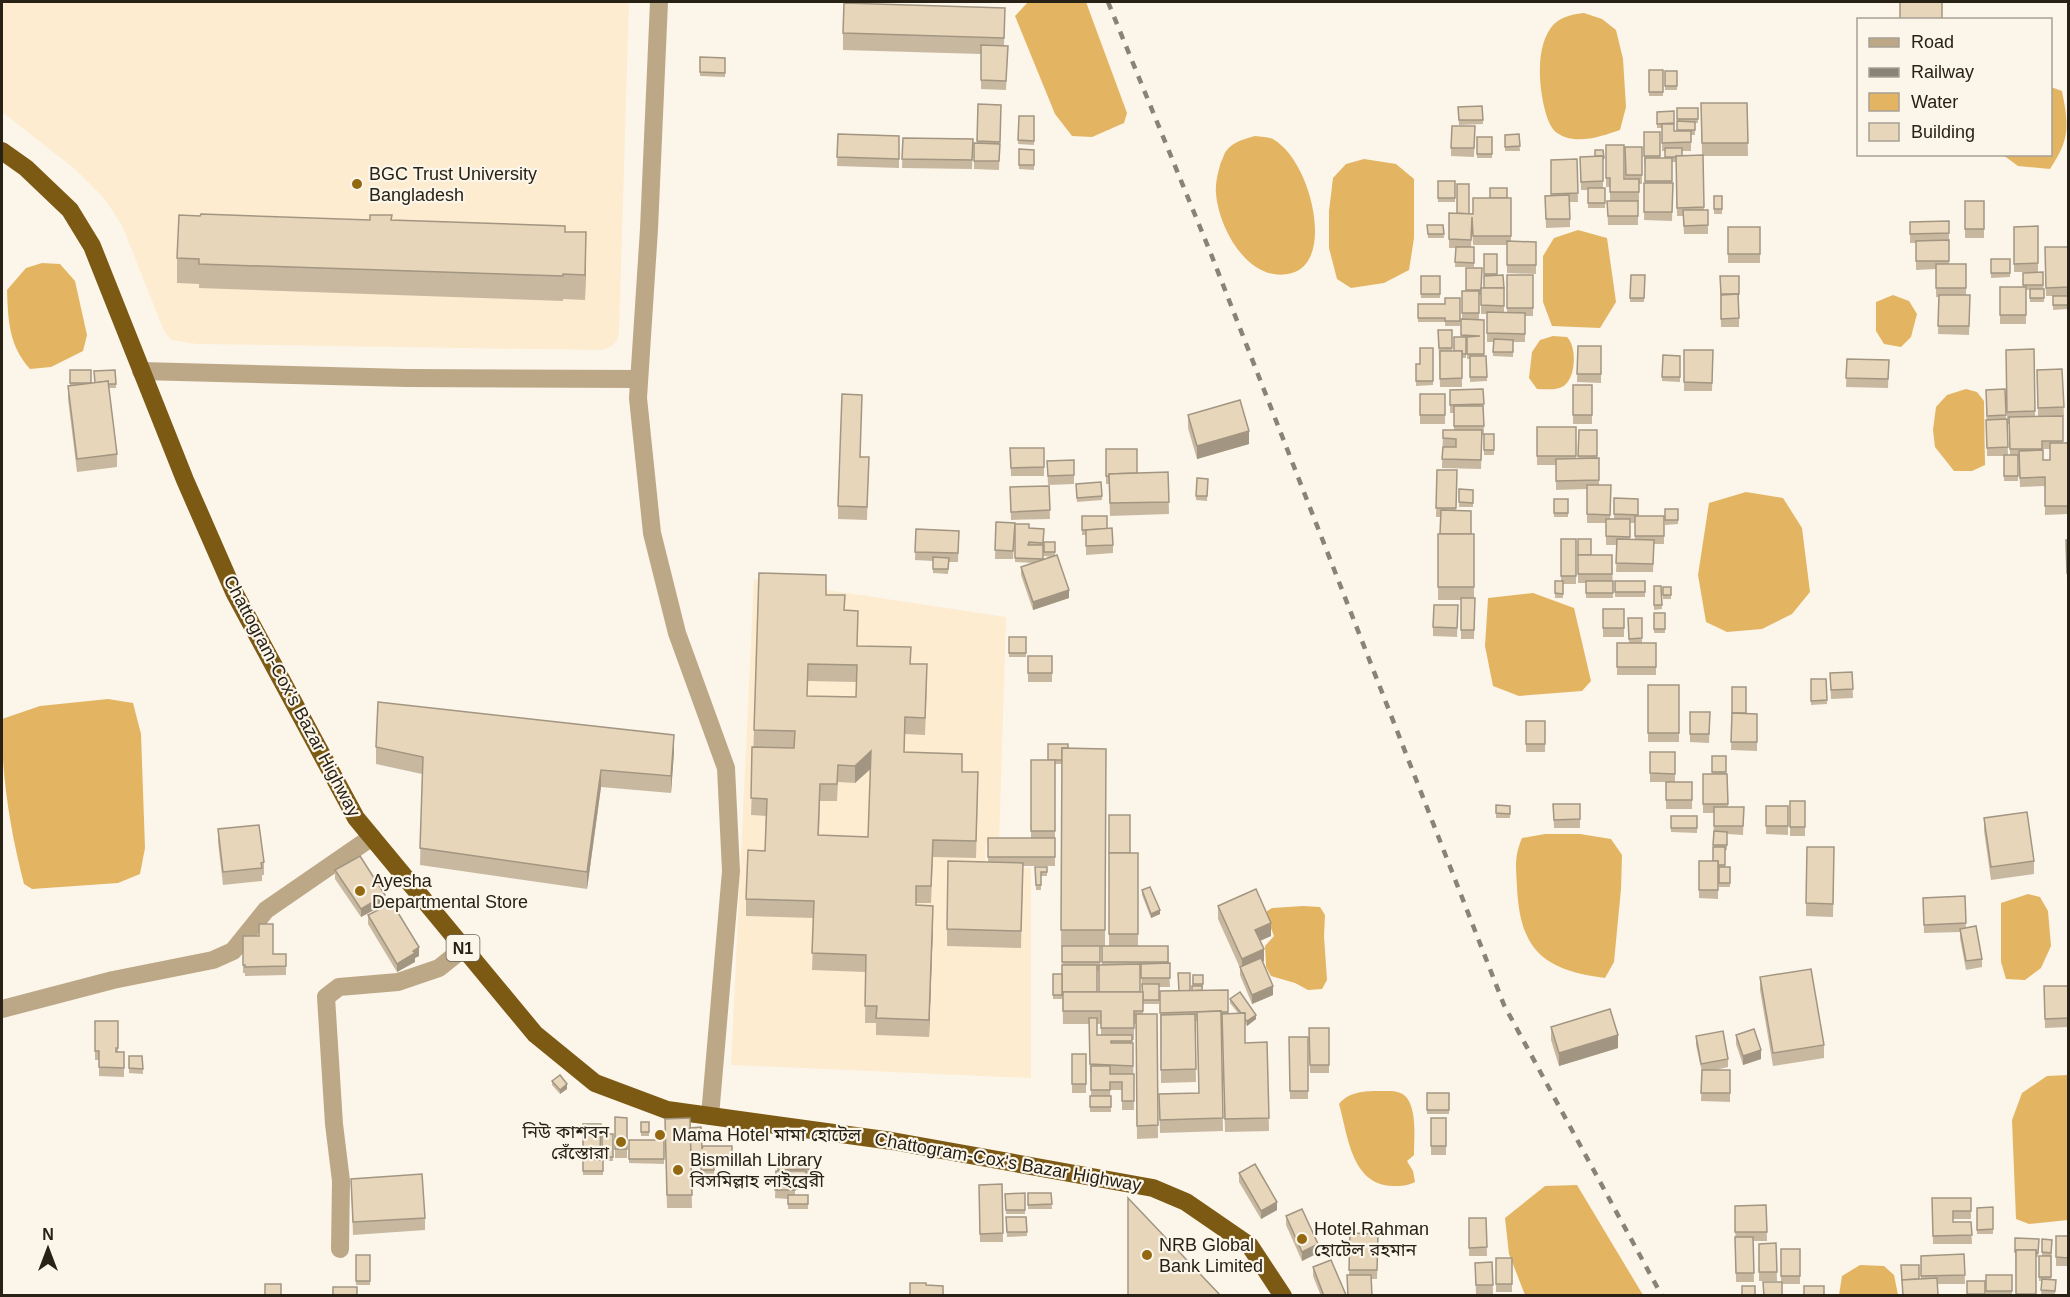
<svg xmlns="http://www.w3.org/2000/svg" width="2070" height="1297" font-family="Arial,'Noto Sans Bengali',sans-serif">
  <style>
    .built { fill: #fdeccf }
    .water { fill: #e3b563 }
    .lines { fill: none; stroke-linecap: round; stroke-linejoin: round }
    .minor { stroke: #bca887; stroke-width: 18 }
    .trunk { stroke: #7d5a14; stroke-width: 18 }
    .rail { stroke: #888277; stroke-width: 4.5; stroke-dasharray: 8 8; stroke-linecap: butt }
    .wall { fill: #c8b8a0; fill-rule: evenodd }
    .shaded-wall { fill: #a29682 }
    .building { fill: #e8d6ba; stroke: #a29682; stroke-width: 1.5; fill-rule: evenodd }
    .poi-dot { fill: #926911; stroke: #fcf5ea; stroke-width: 2 }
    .labels { text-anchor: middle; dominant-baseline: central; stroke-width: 4.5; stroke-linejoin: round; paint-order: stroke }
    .shield { fill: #fcf5ea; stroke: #676156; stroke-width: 1.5 }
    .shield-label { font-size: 16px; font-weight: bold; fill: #272116 }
    .poi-label { font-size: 18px; fill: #272116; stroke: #fcf5ea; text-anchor: start }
    .street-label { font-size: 18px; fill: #272116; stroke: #fcf5ea }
  </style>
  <rect width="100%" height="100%" fill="#fcf5ea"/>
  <g class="built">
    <polygon points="2,2 629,2 619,333 616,342 610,347 602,350 197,344 171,340 164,331 122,225 104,198 75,169 2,112"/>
    <polygon points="754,579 1006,617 999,845 986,845 985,867 1031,868 1031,1078 731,1065"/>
  </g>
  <g class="water">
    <polygon points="1028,2 1086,2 1127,113 1124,123 1092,137 1072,136 1055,114 1015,16"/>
    <path d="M 1584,13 L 1602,19 L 1616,30 L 1623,59 L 1626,107 L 1620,130 C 1602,136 1576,146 1557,133 C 1544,124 1539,83 1540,67 C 1540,53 1544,34 1554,24 C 1563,16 1574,14 1584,13 Z"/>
    <path d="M 2051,87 L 2062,91 C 2069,126 2070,139 2050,169 L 2018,166 L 2003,155 L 2050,154 Z"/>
    <path d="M 1255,136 C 1261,137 1269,137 1273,139 C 1304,157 1324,223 1311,255 C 1307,264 1302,270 1292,273 C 1250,285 1219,230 1216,194 C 1215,183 1218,172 1221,162 C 1223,159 1224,153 1227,150 C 1234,141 1245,139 1255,136 Z"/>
    <polygon points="1364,159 1396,164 1414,179 1414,238 1409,270 1384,283 1351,288 1337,279 1329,248 1329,211 1333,178 1346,164"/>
    <polygon points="1578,230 1607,238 1616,302 1600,328 1552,326 1543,302 1543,256 1554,238"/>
    <path d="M 42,263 L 60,264 L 75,281 L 87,335 L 83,351 L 51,367 L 30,369 C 9,346 8,321 7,290 L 26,268 Z"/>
    <polygon points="1893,295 1909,301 1917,314 1911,337 1901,347 1884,344 1876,331 1876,302"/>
    <path d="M 1553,336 L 1567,337 C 1577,347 1576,376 1565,385 C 1557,391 1546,389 1537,389 L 1529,378 L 1532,352 L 1540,340 Z"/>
    <polygon points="1966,389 1977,392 1984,401 1985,465 1972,471 1954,471 1935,447 1933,430 1936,407 1947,395"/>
    <polygon points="1746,492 1783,498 1802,528 1810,592 1792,614 1762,629 1727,632 1706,622 1698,575 1709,503"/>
    <polygon points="1533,593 1574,608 1591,681 1582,691 1519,696 1493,686 1485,646 1488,598"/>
    <path d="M 108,699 L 133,703 L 141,734 L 145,848 L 140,874 L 118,883 L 32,889 L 24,884 C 10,830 1,774 2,719 L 40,706 Z"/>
    <path d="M 1545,834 L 1580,834 L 1611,839 L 1622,855 L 1621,889 L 1614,962 L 1605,978 C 1543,970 1520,950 1517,887 C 1516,867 1514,857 1522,838 Z"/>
    <polygon points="2028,894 2040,897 2048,911 2051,946 2041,968 2025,980 2006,979 2001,962 2001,903"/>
    <polygon points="1303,906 1320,907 1325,915 1324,936 1327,980 1322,989 1308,990 1295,983 1271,976 1266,967 1265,946 1274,936 1267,918 1267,911 1272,908"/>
    <polygon points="2068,1075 2068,1220 2029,1224 2016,1219 2012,1120 2022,1093 2047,1076"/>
    <path d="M 1385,1091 C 1393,1091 1402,1091 1407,1098 C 1417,1112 1414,1138 1414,1155 L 1407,1161 L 1413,1171 L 1415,1182 C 1407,1186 1402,1186 1393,1186 C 1351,1185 1348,1135 1339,1104 C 1350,1090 1369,1091 1385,1091 Z"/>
    <polygon points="1577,1185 1643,1295 1525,1295 1509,1254 1505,1218 1545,1186"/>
    <polygon points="1860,1265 1884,1266 1894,1275 1898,1295 1839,1295 1842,1276"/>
  </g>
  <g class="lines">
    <g class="minor">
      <polyline points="659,2 649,229 638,398 652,533 677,633 726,768 731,871 710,1116"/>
      <polyline points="141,371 407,378 639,379"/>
      <polyline points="2,1009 113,980 213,960 233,951 266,910 372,837"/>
      <polyline points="340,1249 341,1181 334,1124 326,997 339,987 398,982 439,968 464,948"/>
    </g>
    <polyline class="trunk" points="2,151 26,168 70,210 92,246 185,480 234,592 356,818 535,1034 595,1083 667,1110 892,1141 1153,1188 1186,1202 1250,1246 1283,1296"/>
    <polyline class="rail" points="1108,2 1211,254 1504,1005 1662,1296"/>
  </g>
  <g class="wall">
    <polygon points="1005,8 1004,46 1008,46 1006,90 981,89 981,54 843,50 843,33"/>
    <polygon points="700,57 725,58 725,77 700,76"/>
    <rect x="1649" y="70" width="14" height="26"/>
    <rect x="1665" y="71" width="12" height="19"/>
    <polygon points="1701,103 1747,103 1748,156 1703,156 1704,210 1708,210 1708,234 1684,234 1683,216 1677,216 1676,162 1672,162 1672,183 1673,183 1672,221 1644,220 1645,165 1644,165 1644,132 1660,132 1660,158 1665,158 1665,151 1662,151 1662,128 1657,128 1657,112 1674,111 1674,131 1677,131 1677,108 1698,108 1698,123 1695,123 1695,135 1691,135 1691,151 1682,151 1682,156 1702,155"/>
    <polygon points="978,104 1001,105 999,170 974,169 974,143 977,143"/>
    <polygon points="1482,106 1483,124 1459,125 1458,107"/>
    <polygon points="1019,116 1034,116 1034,145 1018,144"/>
    <polygon points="1475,126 1474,157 1451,156 1451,148"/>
    <polygon points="838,134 899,136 899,168 837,166"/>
    <polygon points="1519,134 1520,151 1505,151 1505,135"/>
    <rect x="1477" y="137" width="15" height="21"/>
    <polygon points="903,138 973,139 972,169 902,168"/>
    <polygon points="1606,145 1624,179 1625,179 1625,147 1642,147 1642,184 1639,184 1639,201 1610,201 1610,187 1606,187"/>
    <polygon points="1019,149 1034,150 1034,170 1019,169"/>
    <polygon points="1603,150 1603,188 1605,188 1605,208 1588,208 1588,190 1581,190 1580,157 1595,156"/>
    <polygon points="1577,159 1578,202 1570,202 1570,227 1546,228 1545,196 1551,196 1551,160"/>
    <rect x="1438" y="181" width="17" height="21"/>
    <rect x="1714" y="196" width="8" height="18"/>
    <polygon points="1507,198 1511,198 1511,241 1536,242 1536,274 1507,273 1507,245 1473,245 1472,225 1471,247 1474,247 1474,267 1455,267 1456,248 1449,248 1449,213 1473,214"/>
    <polygon points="1607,201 1638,201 1638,225 1608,225"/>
    <rect x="1965" y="201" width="19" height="37"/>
    <polygon points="392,220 565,232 586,257 585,300 563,299 563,301 199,288 199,284 177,283 177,258"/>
    <polygon points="1949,221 1949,264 1966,264 1966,295 1970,295 1969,335 1938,334 1939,297 1936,297 1936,269 1916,270 1916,243 1910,243 1910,222"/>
    <polygon points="1427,225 1443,225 1444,238 1428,238"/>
    <polygon points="2038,226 2038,272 2014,272 2014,227"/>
    <rect x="1728" y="227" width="32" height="36"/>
    <polygon points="2045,247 2068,247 2068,309 2053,310 2053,296 2046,296"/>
    <polygon points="1484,254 1497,254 1497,275 1504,288 1504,313 1507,313 1507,275 1533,275 1533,316 1525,316 1525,342 1513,342 1513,357 1493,356 1493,342 1487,342 1487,314 1481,314 1481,295 1479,295 1479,320 1484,320 1484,356 1486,356 1487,381 1470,382 1470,359 1467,359 1467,340 1466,339 1466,358 1462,358 1462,387 1440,387 1438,330 1452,330 1452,351 1454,351 1461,337 1461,319 1462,319 1462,291 1484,288"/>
    <polygon points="1991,259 2010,259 2010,277 1991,278"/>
    <polygon points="2043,272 2044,302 2030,302 2030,290 2026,290 2026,324 2000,324 2000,287 2023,287 2023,273"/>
    <polygon points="1631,275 1645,275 1644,302 1630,302"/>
    <rect x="1421" y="276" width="19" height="22"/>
    <polygon points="1720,276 1739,276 1739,327 1721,327"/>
    <polygon points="1460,298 1460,326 1445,326 1445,322 1418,322 1418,304 1445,304"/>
    <polygon points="1578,346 1601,346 1601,383 1577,382"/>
    <polygon points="1433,348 1433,385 1416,386 1416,364 1420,364"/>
    <path d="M 2034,349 L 2035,416 L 2038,416 L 2037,370 L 2062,369 L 2064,416 L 2058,416 L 2063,416 L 2063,443 L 2068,443 L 2068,514 L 2045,515 L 2045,486 L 2020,487 L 2019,458 L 2018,458 L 2018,481 L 2004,481 L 2004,456 L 1987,456 L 1986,390 L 2005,389 L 2006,419 L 2007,419 L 2006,350 ZM 2007,424 L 2009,424 L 2010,455 L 2008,455 ZM 2042,449 L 2050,449 L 2050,460 L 2043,460 Z"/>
    <polygon points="1684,350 1713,350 1712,391 1684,391"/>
    <polygon points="1663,355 1680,356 1680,382 1662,381"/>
    <polygon points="1847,359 1889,360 1888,388 1846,387"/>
    <polygon points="70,370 91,383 95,383 115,370 116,388 109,388 117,454 117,467 77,472 68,399 68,386 70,386"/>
    <rect x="1573" y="385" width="19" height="39"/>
    <polygon points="1483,389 1484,434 1494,434 1494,455 1484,455 1484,435 1482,435 1481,469 1442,468 1443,430 1454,430 1454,413 1450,413 1450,390"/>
    <rect x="1420" y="394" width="25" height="30"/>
    <polygon points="1188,415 1249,444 1197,459 1188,428"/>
    <path d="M 1537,427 L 1576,427 L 1576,458 L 1578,458 L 1579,430 L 1597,430 L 1597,458 L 1599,458 L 1599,485 L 1611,485 L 1610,519 L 1614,519 L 1614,498 L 1638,499 L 1638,516 L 1664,516 L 1664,544 L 1654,544 L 1653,572 L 1616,572 L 1617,545 L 1606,545 L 1606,523 L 1587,523 L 1587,489 L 1556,490 L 1556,465 L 1537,465 ZM 1630,523 L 1635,523 L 1635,539 L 1630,539 Z"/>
    <polygon points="1010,448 1044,448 1044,476 1011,476"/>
    <polygon points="1106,449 1137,473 1168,472 1169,514 1110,516 1109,484 1106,484"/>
    <polygon points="860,457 869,457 867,520 838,519 838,506"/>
    <polygon points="1074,460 1074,484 1048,485 1047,461"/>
    <polygon points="1437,470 1457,470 1456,511 1471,534 1474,534 1474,598 1475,598 1474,639 1461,639 1461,600 1438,600 1438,534 1440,534 1441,517 1436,517"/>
    <polygon points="1197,478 1208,479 1207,501 1196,500"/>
    <polygon points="1101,482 1102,500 1077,502 1076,484"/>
    <polygon points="1049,486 1050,519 1011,520 1010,487"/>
    <polygon points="1459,489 1473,490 1473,507 1459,507"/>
    <rect x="1554" y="499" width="14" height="18"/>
    <polygon points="1665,509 1678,509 1678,524 1665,525"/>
    <polygon points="1082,516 1107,529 1113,545 1113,553 1086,555 1086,535 1082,535"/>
    <polygon points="996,522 1015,523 1013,559 995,559"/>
    <polygon points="1015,524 1029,528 1044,529 1043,559 1051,557 1044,556 1044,542 1055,542 1055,555 1069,598 1033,610 1021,575 1021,567 1033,563 1015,562"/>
    <polygon points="916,529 959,531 958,562 949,562 948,574 933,573 933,561 915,560"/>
    <polygon points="1561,539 1576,539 1576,584 1563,584 1563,598 1555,598 1555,581 1561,581"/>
    <polygon points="1578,539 1591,555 1612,555 1613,598 1586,598 1586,583 1578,583"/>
    <polygon points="2066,540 2068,540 2068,581 2067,581"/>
    <rect x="1615" y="581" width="30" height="16"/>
    <polygon points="1654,586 1661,586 1662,609 1654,610"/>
    <rect x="1663" y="587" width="8" height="12"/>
    <path d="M 826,595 L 845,610 L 858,646 L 911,664 L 927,681 L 925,735 L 905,734 L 904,752 L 962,772 L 978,789 L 976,858 L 933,857 L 931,903 L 916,903 L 916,905 L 933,923 L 929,1037 L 876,1035 L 876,1023 L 865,1023 L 866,972 L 812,970 L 814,918 L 746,916 L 746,899 L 765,851 L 766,816 L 751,815 L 754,730 ZM 808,681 L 856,682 L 856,697 L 807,696 ZM 871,769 L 868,837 L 819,835 L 820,801 L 837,801 L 838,782 L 855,783 Z"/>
    <polygon points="1458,605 1457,637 1433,636 1433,627"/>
    <rect x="1603" y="609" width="21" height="28"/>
    <rect x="1654" y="613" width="11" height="20"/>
    <polygon points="1628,618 1642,618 1642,643 1656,643 1656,675 1617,675 1617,643 1629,643"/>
    <rect x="1009" y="637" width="17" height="20"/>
    <rect x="1028" y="656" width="24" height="26"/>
    <polygon points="1852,672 1853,698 1831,699 1830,673"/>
    <polygon points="1811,679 1826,679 1827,704 1811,705"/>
    <rect x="1648" y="685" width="31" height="57"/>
    <polygon points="1746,687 1746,714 1757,714 1757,751 1731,750 1732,717"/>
    <polygon points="1690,712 1710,712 1709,743 1690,742"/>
    <rect x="1526" y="721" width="19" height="31"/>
    <polygon points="376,747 674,752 671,793 601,787 587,889 420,865 422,774 376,764"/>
    <path d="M 1068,748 L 1106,749 L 1105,946 L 1109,946 L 1109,815 L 1130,853 L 1138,853 L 1138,946 L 1168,946 L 1170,987 L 1159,987 L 1159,1004 L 1143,1004 L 1143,1014 L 1157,1014 L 1158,1138 L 1137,1139 L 1136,1024 L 1134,1024 L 1134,1040 L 1132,1040 L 1132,1043 L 1133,1043 L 1134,1110 L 1122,1110 L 1122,1090 L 1110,1090 L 1111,1112 L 1090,1112 L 1090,1096 L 1091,1096 L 1091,1073 L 1090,1073 L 1089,1024 L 1063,1024 L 1062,947 L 1061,947 L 1062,764 L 1055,764 L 1055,866 L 1023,866 L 1021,948 L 947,946 L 947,929 L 988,862 L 988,838 L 1031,838 L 1031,760 L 1048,760 ZM 1100,947 L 1102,947 L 1102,965 L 1100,965 ZM 1097,971 L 1099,971 L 1099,992 L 1097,992 ZM 1140,971 L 1141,971 L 1142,992 L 1140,992 ZM 1097,1024 L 1101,1024 L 1101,1035 L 1097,1035 Z"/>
    <polygon points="1650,752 1675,752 1675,782 1692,782 1692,809 1666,809 1666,782 1650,782"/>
    <polygon points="1712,756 1726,756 1726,774 1727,774 1728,807 1744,807 1743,835 1727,834 1727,850 1725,850 1725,867 1730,867 1730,887 1719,887 1719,869 1718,869 1718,899 1699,898 1699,861 1713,861 1714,813 1703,813 1703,774 1712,774"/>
    <rect x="1790" y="801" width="15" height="35"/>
    <polygon points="1553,804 1580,804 1580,828 1554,828"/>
    <polygon points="1496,805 1510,806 1510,818 1496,818"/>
    <polygon points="1766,806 1788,806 1788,835 1766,834"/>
    <polygon points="1671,816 1697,816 1697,833 1671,832"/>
    <polygon points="1984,818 2034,861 2034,874 1991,880 1984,831"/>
    <polygon points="218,829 264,862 264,875 262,875 262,881 223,885 218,842"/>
    <polygon points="1834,847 1833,917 1806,916 1806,903"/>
    <polygon points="1035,867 1047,867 1047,876 1041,876 1041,890 1036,890"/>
    <polygon points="335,870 385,904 361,917 335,879"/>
    <polygon points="1142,890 1160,914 1151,918 1142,895"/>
    <polygon points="1965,896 1966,928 1982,959 1982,967 1966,970 1960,938 1960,932 1924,933 1923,898"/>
    <polygon points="1218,906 1271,936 1260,941 1264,961 1263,962 1273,995 1252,1004 1240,975 1240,968 1218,919"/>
    <polygon points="368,915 419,956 415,958 415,962 397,972 368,924"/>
    <polygon points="243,936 259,936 273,954 286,954 286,975 245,976 245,973 243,973"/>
    <rect x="1053" y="974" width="9" height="25"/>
    <polygon points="1193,975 1203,975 1203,988 1202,988 1202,990 1228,990 1228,1013 1238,1013 1230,1003 1230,999 1256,1019 1247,1026 1245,1023 1245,1043 1267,1042 1269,1131 1225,1132 1222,1021 1221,1021 1223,1131 1160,1133 1159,1094 1199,1093 1197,1021 1195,1021 1196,1082 1161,1083 1160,991 1192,991"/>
    <polygon points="1760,977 1824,1045 1824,1058 1773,1066 1760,990"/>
    <polygon points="2044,986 2068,986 2068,1027 2045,1028"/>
    <polygon points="95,1021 118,1021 118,1052 124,1052 124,1077 99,1076 99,1060 95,1060"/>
    <polygon points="1551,1027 1618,1048 1559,1066 1551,1040"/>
    <polygon points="1309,1028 1329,1028 1329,1073 1310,1073"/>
    <polygon points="1736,1035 1761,1059 1743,1065 1736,1044"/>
    <polygon points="1696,1036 1728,1059 1728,1067 1715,1070 1730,1070 1730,1102 1701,1101 1702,1072 1696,1045"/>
    <polygon points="1289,1037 1308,1037 1308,1099 1290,1099"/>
    <rect x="1072" y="1054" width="14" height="39"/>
    <polygon points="129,1056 142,1056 143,1074 129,1073"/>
    <polygon points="552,1081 567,1089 560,1094 552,1085"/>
    <rect x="1427" y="1093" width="22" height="21"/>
    <polygon points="615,1117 627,1118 627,1158 615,1158"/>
    <polygon points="690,1118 692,1208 667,1208 665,1119"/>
    <rect x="1431" y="1118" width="15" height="37"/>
    <rect x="641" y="1122" width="8" height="14"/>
    <polygon points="601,1124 600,1160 602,1160 602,1134 613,1134 613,1161 603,1161 603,1175 583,1175 583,1151"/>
    <polygon points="690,1128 702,1149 732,1146 732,1161 714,1161 714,1175 701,1175 701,1158 703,1158 691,1159"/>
    <polygon points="629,1140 664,1140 664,1164 629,1163"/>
    <polygon points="778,1155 805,1164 809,1164 809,1177 806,1177 806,1190 795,1190 795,1195 808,1195 808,1209 788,1209 788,1199 775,1198 776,1171 778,1171"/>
    <polygon points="1239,1173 1277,1210 1261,1219 1239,1182"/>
    <polygon points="351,1179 425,1218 425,1230 353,1235"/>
    <polygon points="1002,1184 1003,1242 980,1242 979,1185"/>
    <polygon points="1025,1193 1025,1214 1006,1214 1005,1194"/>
    <polygon points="1028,1193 1051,1193 1052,1209 1028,1209"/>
    <polygon points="1932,1198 1971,1198 1971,1219 1953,1219 1953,1222 1971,1222 1972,1244 1933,1244"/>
    <polygon points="1766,1205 1767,1241 1753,1241 1754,1282 1736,1282 1735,1206"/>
    <polygon points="1993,1207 1993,1234 1977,1234 1977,1208"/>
    <polygon points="1286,1216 1318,1253 1302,1261 1286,1225"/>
    <polygon points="1006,1217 1026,1217 1027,1236 1007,1237"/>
    <polygon points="1469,1218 1486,1218 1487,1256 1469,1256"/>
    <polygon points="1350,1233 1378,1234 1377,1279 1372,1279 1349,1275"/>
    <rect x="2056" y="1236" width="12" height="30"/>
    <polygon points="2015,1238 2039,1239 2038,1257 2036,1257 2036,1296 2016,1296"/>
    <polygon points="2042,1239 2052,1240 2051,1280 2056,1280 2055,1295 2041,1295 2042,1281 2039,1281 2039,1256 2042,1256"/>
    <polygon points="1776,1243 1777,1281 1759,1281 1759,1244"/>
    <polygon points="1781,1249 1800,1249 1800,1284 1782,1284 1781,1282"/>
    <polygon points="1964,1254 1965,1284 1937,1284 1938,1296 1903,1296 1901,1265 1919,1279 1921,1279 1921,1256"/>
    <rect x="356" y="1255" width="14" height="30"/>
    <rect x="1496" y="1258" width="16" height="34"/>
    <polygon points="1492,1262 1493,1294 1476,1294 1475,1263"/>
    <polygon points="1313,1267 1346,1296 1321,1296 1313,1276"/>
    <rect x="1986" y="1275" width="26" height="21"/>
    <rect x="1967" y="1281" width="18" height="15"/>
  </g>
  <g class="shaded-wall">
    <polygon points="586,232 586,257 585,300 585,275"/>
    <polygon points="1249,431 1249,444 1197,459 1197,446"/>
    <polygon points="1069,590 1069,598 1033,610 1033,602"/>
    <polygon points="674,735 674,752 671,793 671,776"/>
    <polygon points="871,751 871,768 855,783 855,766"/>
    <polygon points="601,770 601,787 587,889 587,872"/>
    <polygon points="385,895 385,904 361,917 361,909"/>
    <polygon points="933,906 933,923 929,1037 929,1020"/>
    <polygon points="1160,910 1160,914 1151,918 1151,914"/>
    <polygon points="1271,923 1271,936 1255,943 1255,930"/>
    <polygon points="419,947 419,956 415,958 415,962 397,972 397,964"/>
    <polygon points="1264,949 1264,961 1242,972 1242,959"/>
    <polygon points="1273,986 1273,995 1252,1004 1252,995"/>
    <polygon points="1256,1015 1256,1019 1247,1026 1247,1021"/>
    <polygon points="1618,1035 1618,1048 1559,1066 1559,1053"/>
    <polygon points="1761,1050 1761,1059 1743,1065 1743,1056"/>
    <polygon points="567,1084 567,1089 560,1094 560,1090"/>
    <polygon points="1277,1202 1277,1210 1261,1219 1261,1211"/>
    <polygon points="1318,1244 1318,1253 1302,1261 1302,1252"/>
  </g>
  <g class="building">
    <rect x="1900" y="2" width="42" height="18"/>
    <polygon points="844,3 1005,8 1004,38 843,33"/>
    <polygon points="981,45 1008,46 1006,81 981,80"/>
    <polygon points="700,57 725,58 725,73 700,72"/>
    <rect x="1649" y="70" width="14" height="22"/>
    <rect x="1665" y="71" width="12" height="15"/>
    <polygon points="1701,103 1747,103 1748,143 1702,143"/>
    <polygon points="978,104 1001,105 1000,142 977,141"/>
    <polygon points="1482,106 1483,120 1459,120 1458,107"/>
    <rect x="1677" y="108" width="21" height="11"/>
    <polygon points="1674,111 1674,123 1657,124 1657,112"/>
    <polygon points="1019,116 1034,116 1034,141 1018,140"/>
    <polygon points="1677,121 1695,122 1695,130 1677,130"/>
    <polygon points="1662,124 1674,124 1674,131 1691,131 1691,142 1662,143"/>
    <polygon points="1452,126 1475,126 1474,148 1451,148"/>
    <rect x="1644" y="132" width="16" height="24"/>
    <polygon points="838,134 899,136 899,159 837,157"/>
    <polygon points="1519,134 1520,146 1505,147 1505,135"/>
    <rect x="1477" y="137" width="15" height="17"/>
    <polygon points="903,138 973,139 972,160 902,159"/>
    <polygon points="974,143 1000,144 999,161 974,161"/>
    <polygon points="1606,145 1624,145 1624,179 1639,179 1639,192 1610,192 1610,178 1606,178"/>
    <polygon points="1625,147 1642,147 1642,175 1626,175"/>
    <polygon points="1665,148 1682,148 1682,156 1676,156 1676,157 1665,157"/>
    <polygon points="1019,149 1034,150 1034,165 1019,165"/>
    <polygon points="1595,150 1603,150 1604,158 1603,158 1603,156 1595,156"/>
    <polygon points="1703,155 1704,207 1677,208 1676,156"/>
    <polygon points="1603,156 1603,181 1581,182 1580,157"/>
    <rect x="1645" y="158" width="27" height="23"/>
    <polygon points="1577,159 1578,193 1551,194 1551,160"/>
    <rect x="1438" y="181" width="17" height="17"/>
    <polygon points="1644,183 1673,183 1672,212 1644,212"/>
    <polygon points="1457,184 1469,184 1469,214 1457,213"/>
    <rect x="1490" y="188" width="17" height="10"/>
    <rect x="1588" y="188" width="17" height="15"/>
    <polygon points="1569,195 1570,219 1546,219 1545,196"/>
    <rect x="1714" y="196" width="8" height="13"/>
    <polygon points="1473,198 1511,198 1511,236 1473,236 1472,217 1471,240 1449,239 1449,213 1473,214"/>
    <polygon points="1607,201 1638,201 1638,216 1608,216"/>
    <rect x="1965" y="201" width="19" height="28"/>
    <polygon points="1683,210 1708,210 1708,225 1684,226"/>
    <polygon points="201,214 370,220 370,215 392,215 391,220 565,226 565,232 586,232 585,275 563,274 563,276 199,264 199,259 177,258 179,215 200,216"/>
    <polygon points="1949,221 1949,233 1910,234 1910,222"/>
    <polygon points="1427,225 1443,225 1444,234 1428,234"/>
    <polygon points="2038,226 2038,263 2014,264 2014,227"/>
    <rect x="1728" y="227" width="32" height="27"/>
    <polygon points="1949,240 1949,261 1916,261 1916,241"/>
    <polygon points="1507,241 1536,242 1536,265 1507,265"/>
    <polygon points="1456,247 1474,247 1474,263 1455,262"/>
    <polygon points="2045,247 2068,247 2068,287 2046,288"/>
    <rect x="1484" y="254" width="13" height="20"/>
    <rect x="1991" y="259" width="19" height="14"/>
    <rect x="1936" y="264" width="30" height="24"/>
    <polygon points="1466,268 1482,268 1481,290 1466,290"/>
    <polygon points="2043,272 2043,285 2023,285 2023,273"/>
    <polygon points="1503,275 1504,288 1484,288 1484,276"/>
    <rect x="1507" y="275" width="26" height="33"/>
    <polygon points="1631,275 1645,275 1644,298 1630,298"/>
    <rect x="1421" y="276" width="19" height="18"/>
    <polygon points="1720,276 1739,276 1739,294 1721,294"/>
    <rect x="2000" y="287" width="26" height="28"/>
    <polygon points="1481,288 1504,288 1504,306 1481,305"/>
    <rect x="2030" y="289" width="14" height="9"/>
    <rect x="1462" y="291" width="17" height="22"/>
    <polygon points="1738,294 1739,318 1721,319 1721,295"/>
    <polygon points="1939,295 1970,295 1969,326 1938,326"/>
    <rect x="2053" y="296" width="15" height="9"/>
    <polygon points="1445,298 1460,298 1460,321 1445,321 1445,318 1418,318 1418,304 1445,304"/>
    <polygon points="1487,312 1525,313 1525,334 1487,333"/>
    <polygon points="1461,319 1484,320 1484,354 1467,354 1467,337 1480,336 1461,335"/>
    <polygon points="1438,330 1452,330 1452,348 1439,348"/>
    <polygon points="1454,337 1466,337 1466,354 1462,354 1462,351 1454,351"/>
    <polygon points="1494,339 1513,340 1513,352 1493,352"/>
    <polygon points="1578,346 1601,346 1601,374 1577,374"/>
    <polygon points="1420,348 1433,348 1433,381 1416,381 1416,364 1420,364"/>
    <polygon points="2034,349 2035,411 2007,412 2006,350"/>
    <polygon points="1684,350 1713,350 1712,383 1684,382"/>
    <polygon points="1440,351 1462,351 1462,378 1440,379"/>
    <polygon points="1663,355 1680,356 1680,377 1662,377"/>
    <polygon points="1470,356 1486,356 1487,377 1470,377"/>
    <polygon points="1847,359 1889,360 1888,379 1846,378"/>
    <polygon points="2062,369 2064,407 2038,408 2037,370"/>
    <rect x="70" y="370" width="21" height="13"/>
    <polygon points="115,370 116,384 108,384 108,381 95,383 94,371"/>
    <polygon points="108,381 117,454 77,459 68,386"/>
    <rect x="1573" y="385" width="19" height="30"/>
    <polygon points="1483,389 1484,404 1450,405 1450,390"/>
    <polygon points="2005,389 2006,415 1987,416 1986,390"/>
    <polygon points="842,394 862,395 860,457 869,457 867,507 838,506"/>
    <rect x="1420" y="394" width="25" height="21"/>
    <polygon points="1240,400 1249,431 1197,446 1188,415"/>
    <polygon points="1454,406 1483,406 1484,426 1454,426"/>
    <polygon points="2063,416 2063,441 2042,441 2042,449 2010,449 2009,417"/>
    <polygon points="2007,419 2008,447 1987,448 1986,420"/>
    <rect x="1537" y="427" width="39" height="29"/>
    <polygon points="1443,430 1482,430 1481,460 1442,459 1443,447 1456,447 1456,439 1443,438"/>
    <polygon points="1579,430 1597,430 1597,456 1578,456"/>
    <rect x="1484" y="434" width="10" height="16"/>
    <polygon points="2050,443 2068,443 2068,506 2045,506 2045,477 2020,478 2019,451 2043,450 2043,460 2050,460"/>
    <polygon points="1010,448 1044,448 1044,467 1011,468"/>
    <polygon points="1106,449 1137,449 1137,473 1109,474 1109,476 1106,476"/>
    <rect x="2004" y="455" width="14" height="21"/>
    <polygon points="1599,458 1599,480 1556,481 1556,459"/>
    <polygon points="1074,460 1074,475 1048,476 1047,461"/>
    <polygon points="1437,470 1457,470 1456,508 1436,508"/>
    <polygon points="1168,472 1169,502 1110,503 1109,474"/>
    <polygon points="1197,478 1208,479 1207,496 1196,496"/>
    <polygon points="1101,482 1102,496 1077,498 1076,484"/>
    <polygon points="1587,485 1611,485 1610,515 1587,514"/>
    <polygon points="1049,486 1050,510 1011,512 1010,487"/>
    <polygon points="1459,489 1473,490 1473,503 1459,502"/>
    <polygon points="1614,498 1638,499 1638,515 1614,514"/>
    <rect x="1554" y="499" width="14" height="14"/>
    <rect x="1665" y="509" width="13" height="11"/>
    <polygon points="1441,510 1471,511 1471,534 1440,534"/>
    <polygon points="1082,516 1107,516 1107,529 1082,530"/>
    <rect x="1635" y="516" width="29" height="20"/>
    <polygon points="1606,519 1630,519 1630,537 1606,536"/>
    <polygon points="996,522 1015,523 1013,551 995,550"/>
    <polygon points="1015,524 1029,524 1029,528 1044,529 1043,543 1029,542 1028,545 1043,545 1043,559 1015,558"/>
    <polygon points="1112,528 1113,545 1086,546 1086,530"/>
    <polygon points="916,529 959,531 958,553 915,552"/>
    <rect x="1438" y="534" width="36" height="53"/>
    <rect x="1561" y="539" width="15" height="37"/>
    <rect x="1578" y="539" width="13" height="16"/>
    <polygon points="1617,539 1654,540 1653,564 1616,563"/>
    <polygon points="2066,540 2068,540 2068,573 2067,573"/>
    <rect x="1044" y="542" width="11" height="10"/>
    <polygon points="1057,555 1069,590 1033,602 1021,567"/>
    <rect x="1578" y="555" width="34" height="19"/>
    <polygon points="933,557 949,558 948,569 933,569"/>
    <path d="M 759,573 L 826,575 L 826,595 L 845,595 L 844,610 L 858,611 L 857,646 L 911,647 L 910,664 L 927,664 L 925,718 L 905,717 L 904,752 L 962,754 L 962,772 L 978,772 L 976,841 L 933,840 L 931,886 L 916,886 L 916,905 L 933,906 L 929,1020 L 876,1018 L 877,1006 L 865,1006 L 866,955 L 812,953 L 814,901 L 746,899 L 748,850 L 765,851 L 767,799 L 751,798 L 752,747 L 794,748 L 795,731 L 754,730 ZM 808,664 L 857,665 L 856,697 L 807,696 ZM 871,751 L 868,837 L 818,835 L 820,784 L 837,784 L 838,765 L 855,766 Z"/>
    <polygon points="1555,581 1563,581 1563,594 1555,593"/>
    <rect x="1586" y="581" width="27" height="12"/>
    <rect x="1615" y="581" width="30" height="11"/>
    <polygon points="1654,586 1661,586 1662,605 1654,605"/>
    <rect x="1663" y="587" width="8" height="8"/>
    <polygon points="1461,598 1475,598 1474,630 1461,630"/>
    <polygon points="1434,605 1458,605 1457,628 1433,627"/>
    <rect x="1603" y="609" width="21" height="19"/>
    <rect x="1654" y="613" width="11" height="16"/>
    <polygon points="1628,618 1642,618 1642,638 1629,639"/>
    <rect x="1009" y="637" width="17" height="16"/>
    <rect x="1617" y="643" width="39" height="24"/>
    <rect x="1028" y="656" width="24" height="17"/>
    <polygon points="1852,672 1853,689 1831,690 1830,673"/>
    <polygon points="1811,679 1826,679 1827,700 1811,701"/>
    <rect x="1648" y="685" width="31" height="48"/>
    <rect x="1732" y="687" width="14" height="26"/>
    <polygon points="378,702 674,735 671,776 601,770 587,872 420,848 423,757 376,747"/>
    <polygon points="1690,712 1710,712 1709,734 1690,734"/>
    <polygon points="1732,713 1757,714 1757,742 1731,742"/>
    <rect x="1526" y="721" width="19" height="23"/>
    <polygon points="1048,744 1068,744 1068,748 1062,748 1062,760 1048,760"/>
    <polygon points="1062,748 1106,749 1105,930 1061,930"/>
    <polygon points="1650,752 1675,752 1675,774 1650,773"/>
    <rect x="1712" y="756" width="14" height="16"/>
    <rect x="1031" y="760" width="24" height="71"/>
    <polygon points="1703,774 1727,774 1728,804 1703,804"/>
    <rect x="1666" y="782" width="26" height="18"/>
    <rect x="1790" y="801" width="15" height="26"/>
    <polygon points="1553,804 1580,804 1580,819 1554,820"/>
    <polygon points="1496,805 1510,806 1510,814 1496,813"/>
    <rect x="1766" y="806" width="22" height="20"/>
    <polygon points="1714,807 1744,807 1743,826 1714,826"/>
    <polygon points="2027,812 2034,861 1991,867 1984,818"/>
    <rect x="1109" y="815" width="21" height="38"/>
    <rect x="1671" y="816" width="26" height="12"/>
    <polygon points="259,825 264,862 261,863 262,868 223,872 218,829"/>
    <polygon points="1714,831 1727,832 1727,845 1713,845"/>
    <rect x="988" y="838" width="67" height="19"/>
    <polygon points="1713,847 1725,847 1725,865 1718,865 1718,861 1713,861"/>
    <polygon points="1807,847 1834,847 1833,904 1806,903"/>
    <rect x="1109" y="853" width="29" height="81"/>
    <polygon points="360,856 385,895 361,909 335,870"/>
    <polygon points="948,861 1023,863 1021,931 947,929"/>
    <rect x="1699" y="861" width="19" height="29"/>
    <polygon points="1035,867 1047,867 1047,872 1041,872 1041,885 1036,885"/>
    <rect x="1719" y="867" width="11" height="16"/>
    <polygon points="1150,887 1160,910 1151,914 1142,890"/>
    <polygon points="1256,889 1271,923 1255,930 1264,949 1242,959 1218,906"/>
    <polygon points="1965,896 1966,923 1924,925 1923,898"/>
    <polygon points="392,903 419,947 413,951 415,953 397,964 368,915"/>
    <polygon points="259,924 273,924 273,954 286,954 286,966 245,967 245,965 243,965 243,936 259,936"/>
    <polygon points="1976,926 1982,959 1966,961 1960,929"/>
    <rect x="1062" y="946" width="38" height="16"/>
    <rect x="1102" y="946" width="66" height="16"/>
    <polygon points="1261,958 1273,986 1252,995 1240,967"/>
    <polygon points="1170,963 1170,978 1141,978 1141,964"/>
    <polygon points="1140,964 1140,992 1099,992 1099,965"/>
    <polygon points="1062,965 1097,965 1097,992 1063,992 1062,996"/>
    <polygon points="1811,969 1824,1045 1773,1053 1760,977"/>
    <polygon points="1178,973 1190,973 1190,991 1179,991"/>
    <rect x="1053" y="974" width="9" height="21"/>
    <rect x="1193" y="975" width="10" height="9"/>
    <polygon points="1142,984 1159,984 1159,1000 1143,1000"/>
    <polygon points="1192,986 1202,986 1202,990 1192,991"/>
    <polygon points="2044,986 2068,986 2068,1018 2045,1019"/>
    <polygon points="1228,990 1228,1012 1221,1012 1221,1011 1160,1013 1160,991"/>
    <polygon points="1063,992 1143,992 1143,1011 1134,1011 1134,1028 1101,1028 1101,1011 1063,1011"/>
    <polygon points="1240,992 1256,1015 1247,1021 1245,1019 1245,1013 1241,1013 1230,999"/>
    <polygon points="1610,1009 1618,1035 1559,1053 1551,1027"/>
    <polygon points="1221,1011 1223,1118 1160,1120 1159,1094 1199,1093 1197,1012"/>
    <polygon points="1245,1013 1245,1043 1267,1042 1269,1118 1225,1119 1222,1014"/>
    <polygon points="1136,1014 1157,1014 1158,1125 1137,1126"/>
    <polygon points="1195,1014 1196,1069 1161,1070 1161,1015"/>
    <polygon points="1089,1018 1097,1018 1097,1035 1132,1035 1132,1041 1111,1041 1111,1043 1133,1043 1133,1066 1090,1064"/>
    <polygon points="95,1021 118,1021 118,1048 116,1048 116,1052 124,1052 124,1068 99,1067 99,1051 95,1051"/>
    <polygon points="1309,1028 1329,1028 1329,1065 1310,1065"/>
    <polygon points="1754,1029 1761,1050 1743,1056 1736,1035"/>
    <polygon points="1723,1031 1728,1059 1701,1064 1696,1036"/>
    <polygon points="1289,1037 1308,1037 1308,1091 1290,1091"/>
    <rect x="1072" y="1054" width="14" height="30"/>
    <polygon points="129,1056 142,1056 143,1069 129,1068"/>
    <polygon points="1091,1066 1110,1066 1110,1074 1134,1074 1134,1101 1122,1101 1122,1082 1110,1082 1110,1090 1091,1090"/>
    <polygon points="1702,1070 1730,1070 1730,1093 1701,1093"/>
    <polygon points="560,1075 567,1084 560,1090 552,1081"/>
    <rect x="1427" y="1093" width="22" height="17"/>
    <rect x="1090" y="1096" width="21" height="11"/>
    <polygon points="615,1117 627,1118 627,1149 615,1149"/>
    <polygon points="690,1118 692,1195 667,1195 665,1119"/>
    <rect x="1431" y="1118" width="15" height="28"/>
    <rect x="641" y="1122" width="8" height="10"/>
    <polygon points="583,1124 601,1124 600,1152 583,1151"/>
    <polygon points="701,1127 702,1149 703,1146 732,1146 732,1156 703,1157 703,1154 691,1154 690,1128"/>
    <rect x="602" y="1134" width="11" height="23"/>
    <rect x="629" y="1140" width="35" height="19"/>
    <polygon points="778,1155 804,1155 805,1164 809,1164 809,1169 778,1170"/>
    <rect x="701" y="1158" width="13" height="12"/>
    <polygon points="583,1159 603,1160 603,1171 583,1171"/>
    <polygon points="1255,1164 1277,1202 1261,1211 1239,1173"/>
    <polygon points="776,1171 806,1171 806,1181 795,1181 795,1190 775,1190"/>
    <polygon points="422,1174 425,1218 353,1222 351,1179"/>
    <polygon points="1002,1184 1003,1233 980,1234 979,1185"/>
    <polygon points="1025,1193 1025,1210 1006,1210 1005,1194"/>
    <polygon points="1028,1193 1051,1193 1052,1204 1028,1205"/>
    <rect x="788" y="1195" width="20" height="9"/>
    <polygon points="1128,1198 1221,1296 1128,1296"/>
    <polygon points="1932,1198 1971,1198 1971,1211 1953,1211 1953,1222 1971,1222 1972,1235 1933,1236"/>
    <polygon points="1766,1205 1767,1232 1735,1232 1735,1206"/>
    <polygon points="1993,1207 1993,1229 1977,1230 1977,1208"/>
    <polygon points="1302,1209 1318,1244 1302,1252 1286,1216"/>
    <polygon points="1006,1217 1026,1217 1027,1232 1007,1232"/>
    <polygon points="1469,1218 1486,1218 1487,1247 1469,1248"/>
    <polygon points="1350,1233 1378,1234 1377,1270 1349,1270"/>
    <polygon points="2056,1236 2068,1236 2068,1258 2056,1257"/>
    <polygon points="1735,1237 1753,1237 1754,1273 1736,1273"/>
    <polygon points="2015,1238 2039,1239 2038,1253 2036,1253 2036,1250 2016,1250 2016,1252 2015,1252"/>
    <polygon points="2042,1239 2052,1240 2051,1253 2042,1252"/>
    <polygon points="1776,1243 1777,1272 1759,1272 1759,1244"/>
    <rect x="1781" y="1249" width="19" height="27"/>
    <rect x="2016" y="1250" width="20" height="44"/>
    <polygon points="1964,1254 1965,1275 1921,1276 1921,1256"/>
    <rect x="356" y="1255" width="14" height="26"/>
    <rect x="2039" y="1256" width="12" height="21"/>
    <rect x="1496" y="1258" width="16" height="26"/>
    <polygon points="1331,1260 1346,1295 1344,1296 1324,1296 1313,1267"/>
    <polygon points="1492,1262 1493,1285 1476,1285 1475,1263"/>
    <polygon points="1901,1265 1919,1265 1919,1279 1902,1280 1902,1281"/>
    <polygon points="1347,1275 1371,1275 1372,1296 1348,1296"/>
    <rect x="1986" y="1275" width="26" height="16"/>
    <polygon points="1937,1278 1938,1295 1903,1296 1902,1280"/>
    <polygon points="2042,1279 2056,1280 2055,1291 2041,1290"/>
    <rect x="1967" y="1281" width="18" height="13"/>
    <polygon points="1763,1282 1782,1282 1782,1296 1764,1296"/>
    <polygon points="910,1283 926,1283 926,1285 943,1286 943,1296 910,1296"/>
    <rect x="265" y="1284" width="16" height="12"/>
    <rect x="1742" y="1286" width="13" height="10"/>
    <rect x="1804" y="1286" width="20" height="10"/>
    <rect x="333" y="1287" width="24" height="9"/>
  </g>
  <g class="poi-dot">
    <circle cx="357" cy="184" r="6"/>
    <circle cx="360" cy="891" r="6"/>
    <circle cx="660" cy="1135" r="6"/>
    <circle cx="621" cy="1142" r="6"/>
    <circle cx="678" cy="1170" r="6"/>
    <circle cx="1302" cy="1239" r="6"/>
    <circle cx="1147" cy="1255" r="6"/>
  </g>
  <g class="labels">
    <rect class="shield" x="446.5" y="935" width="33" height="26" rx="4.5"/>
    <g class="shield-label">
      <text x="463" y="948">N1</text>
    </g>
    <g class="poi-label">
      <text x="369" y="174">BGC Trust University<tspan x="369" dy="21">Bangladesh</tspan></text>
      <text x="372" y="881">Ayesha<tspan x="372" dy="21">Departmental Store</tspan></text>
      <text x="609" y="1132" text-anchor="end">নিউ কাশবন<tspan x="609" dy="21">রেঁস্তোরা</tspan></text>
      <text x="672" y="1135">Mama Hotel মামা হোটেল</text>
      <text x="690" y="1160">Bismillah Library<tspan x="690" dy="21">বিসমিল্লাহ লাইব্রেরী</tspan></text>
      <text x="1314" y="1229">Hotel Rahman<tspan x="1314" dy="21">হোটেল রহমান</tspan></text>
      <text x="1159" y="1245">NRB Global<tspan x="1159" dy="21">Bank Limited</tspan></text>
    </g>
    <g class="street-label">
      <text transform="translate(292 696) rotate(62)">Chattogram-Cox's Bazar Highway</text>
      <text transform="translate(1008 1162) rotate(10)">Chattogram-Cox's Bazar Highway</text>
    </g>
  </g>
  <rect width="2070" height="1297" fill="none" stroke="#272116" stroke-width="6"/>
  <rect x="1857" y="18" width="195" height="138" fill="#fcf5ea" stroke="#a7a095" stroke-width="1.5"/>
  <rect x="1869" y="38" width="30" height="9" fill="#bca887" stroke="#a7a095" stroke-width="1.5"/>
  <text x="1911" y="48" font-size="18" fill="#272116">Road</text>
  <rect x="1869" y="68" width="30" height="9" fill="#888277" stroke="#a7a095" stroke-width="1.5"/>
  <text x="1911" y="78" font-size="18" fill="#272116">Railway</text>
  <rect x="1869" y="93" width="30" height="18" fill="#e3b563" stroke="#a7a095" stroke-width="1.5"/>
  <text x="1911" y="108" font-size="18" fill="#272116">Water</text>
  <rect x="1869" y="123" width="30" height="18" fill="#e8d6ba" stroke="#a7a095" stroke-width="1.5"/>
  <text x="1911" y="138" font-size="18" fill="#272116">Building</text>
  <g transform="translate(48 1249)" stroke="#fcf5ea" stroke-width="4.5" paint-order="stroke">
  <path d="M0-4.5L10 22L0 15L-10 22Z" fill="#272116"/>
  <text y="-9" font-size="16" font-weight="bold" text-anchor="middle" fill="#272116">N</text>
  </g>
</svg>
